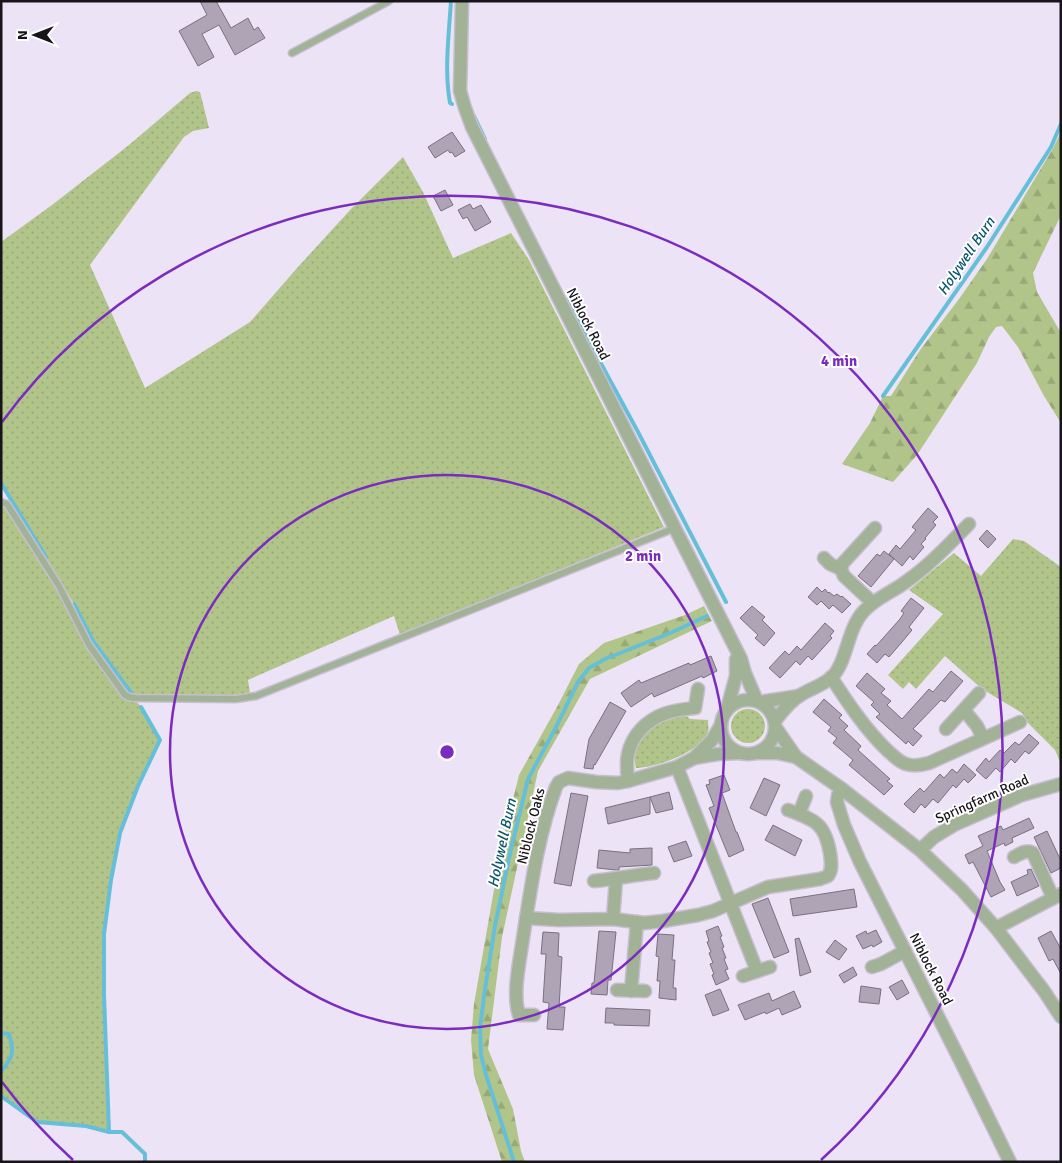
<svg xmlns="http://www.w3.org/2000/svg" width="1062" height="1163" font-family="Signika,sans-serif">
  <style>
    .grass { fill: url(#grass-dots) }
    .forest { fill: url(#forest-firs) }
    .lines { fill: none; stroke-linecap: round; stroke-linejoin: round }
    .stream { stroke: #65bfd9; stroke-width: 4 }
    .building { fill: #aea4b5; stroke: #7a7080 }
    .lane-casing { stroke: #c6bece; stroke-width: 9 }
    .street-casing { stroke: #c6bece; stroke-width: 15 }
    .lane { stroke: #a1b297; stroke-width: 6 }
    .street { stroke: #a1b297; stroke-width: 12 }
    .ring { fill: none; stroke: #7b2cbf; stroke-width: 2.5 }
    .labels { text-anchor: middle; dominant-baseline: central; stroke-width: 4; stroke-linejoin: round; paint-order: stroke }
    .street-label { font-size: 14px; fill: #17141a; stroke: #fff }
    .water-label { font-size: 15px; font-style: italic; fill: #09586a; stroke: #fff }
    .centre { fill: #7b2cbf; stroke: #fff; stroke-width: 2.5 }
    .ring-label { font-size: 15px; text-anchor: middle; font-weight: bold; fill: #7b2cbf; stroke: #fff; stroke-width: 4; stroke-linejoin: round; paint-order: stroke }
  </style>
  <defs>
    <pattern id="grass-dots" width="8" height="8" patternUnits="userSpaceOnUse" patternTransform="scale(1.25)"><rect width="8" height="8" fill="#b1c58b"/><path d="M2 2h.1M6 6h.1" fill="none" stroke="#98a877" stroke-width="1.8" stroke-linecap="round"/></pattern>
    <pattern id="forest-firs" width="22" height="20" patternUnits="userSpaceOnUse" patternTransform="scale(1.25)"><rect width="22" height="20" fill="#b1c58b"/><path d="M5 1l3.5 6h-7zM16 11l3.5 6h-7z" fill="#98a877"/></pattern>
  </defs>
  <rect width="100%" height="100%" fill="#ece3f6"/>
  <g class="grass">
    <path d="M 196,91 L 200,92 L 209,128 L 193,131 L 184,137 L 90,265 L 145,388 L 250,322 L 298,267 L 351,209 L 403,157 L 423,192 L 453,258 L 511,233 L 529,260 L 664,527 L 400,635 L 394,616 L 248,680 L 250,693 C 211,699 172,696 132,694 L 93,641 L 74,604 L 1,483 L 1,242 L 52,205 L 129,145 L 190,93 Z"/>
    <path d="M 1,505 L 8,511 L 56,587 L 92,653 L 118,692 C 124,700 128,701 137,702 L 144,711 L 160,740 L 145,771 L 117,839 L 104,920 L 104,1022 L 109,1132 L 86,1126 L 37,1122 L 1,1096 Z"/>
    <polygon points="1013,539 1024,541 1061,567 1061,764 1055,750 1027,722 1022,713 982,689 945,656 916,689 909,682 903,689 888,675 943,614 909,590 954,553 981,576"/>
    <circle cx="748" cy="726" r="17"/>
    <path d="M 684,714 L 690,719 L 708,720 C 708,724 709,729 708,732 C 701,752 655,768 636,768 C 631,749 644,731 661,722 C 668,718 676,716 684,714 Z"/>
  </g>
  <g class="forest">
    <polygon points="1061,132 1061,215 1033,273 1037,292 1061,333 1061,423 1044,396 1018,347 1002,326 996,327 989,337 977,363 917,455 893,482 842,464 870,423 883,396 891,396 920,350 959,299 987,259 1052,150"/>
    <polygon points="704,606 712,621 590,679 538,771 502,937 488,1049 513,1109 521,1151 525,1162 502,1162 474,1075 471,1040 474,1004 502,844 519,775 557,707 579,664 604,643 685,615"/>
  </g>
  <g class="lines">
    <g class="stream">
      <path d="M 451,1 C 449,35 444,69 450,103 L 452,104"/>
      <polyline points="474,116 485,139"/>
      <polyline points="566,299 638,432 726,602"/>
      <polyline points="883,396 987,247 1051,147 1061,124"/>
      <polyline points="1,483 46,557"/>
      <polyline points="74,604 93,641 132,694"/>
      <path d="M 1,1033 L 9,1034 C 14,1051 14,1057 1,1071"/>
      <polyline points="1,1096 37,1122 86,1126 109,1132 122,1132 145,1154 145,1162"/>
      <polyline points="109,1132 104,995 104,934 111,880 120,833 138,786 160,740 141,707"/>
      <polyline points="514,1162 486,1075 481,1055 480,1028 485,989 495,926 511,849 528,779 555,729 578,682 589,668 605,659 668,634 707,616"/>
    </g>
  </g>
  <g class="building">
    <polygon points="200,1 216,1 231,28 248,18 254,30 258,27 265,38 235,55 219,25 202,34 214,57 198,66 179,31 207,15"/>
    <polygon points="452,132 465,151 455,157 452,152 450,153 448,150 435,158 428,147"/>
    <polygon points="445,190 453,205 441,211 433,196"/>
    <polygon points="470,204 473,209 481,205 491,222 475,231 467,217 463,219 458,210"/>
    <polygon points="928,508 938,517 933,522 936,525 925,538 926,539 921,544 924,547 913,560 910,556 902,566 889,554 896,545 900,549 916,530 912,527"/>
    <polygon points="987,530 996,539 988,548 979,539"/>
    <polygon points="884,551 894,559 871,587 858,576 877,554 880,556"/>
    <polygon points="817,587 822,592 825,589 828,593 829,592 834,596 837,594 841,597 842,596 851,604 842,613 833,605 829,609 821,601 817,605 808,597"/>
    <polygon points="911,598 924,608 909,627 912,630 902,642 889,657 885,654 877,663 867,654 875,645 876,646 900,619 904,613 901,611"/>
    <polygon points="752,606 765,617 762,620 775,633 764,646 755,638 758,635 740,618"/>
    <polygon points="825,623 834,631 830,636 832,638 812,660 808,656 800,665 796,661 780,678 769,668 785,651 789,655 797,646 801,650"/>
    <polygon points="711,656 717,671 703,678 702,676 654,697 652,693 631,707 621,693 639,680 641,683 689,663 690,665"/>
    <polygon points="951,671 963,681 945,702 941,700 913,729 922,736 913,746 908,741 906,744 876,717 880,714 871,705 874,702 856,686 867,673 885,689 881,693 891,701 887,705 902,719 929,689 933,692"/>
    <polygon points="824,699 842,715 839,718 848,726 844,730 861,746 858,750 890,779 887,781 893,786 884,795 849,765 853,760 833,743 837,738 828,731 831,727 813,712"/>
    <polygon points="610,702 626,711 595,765 594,764 593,769 584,768 589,739"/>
    <polygon points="1029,734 1039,743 1029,754 1025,751 1015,763 1011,759 1000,772 996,768 986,779 976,770 986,758 989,762 1000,750 1004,753 1015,742 1019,745"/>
    <polygon points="964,764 976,775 968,783 964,779 956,788 953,785 938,803 933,799 925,808 921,804 914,813 904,804 920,788 924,792 940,774 944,778 952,769 957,773"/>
    <polygon points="724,775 730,790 722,793 736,832 737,832 744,850 729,857 709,808 714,806 706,785 710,784 709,780"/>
    <polygon points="764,778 780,785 766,816 750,808"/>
    <polygon points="669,792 673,809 656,813 650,797"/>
    <polygon points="571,793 588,796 571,886 554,883"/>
    <polygon points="650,797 650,814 608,824 605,808"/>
    <polygon points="1029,818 1034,828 1012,838 1013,842 1005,846 1004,843 987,851 1000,882 1005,890 991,897 973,862 969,864 965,855 983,846 978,836 1001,826 1003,830"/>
    <polygon points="773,825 802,840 795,856 765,840"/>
    <polygon points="1047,831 1061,861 1061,868 1051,873 1034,837"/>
    <polygon points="686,841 692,856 674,862 668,847"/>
    <polygon points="652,848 652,865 619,867 619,870 616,870 597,868 599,850 630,853 630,849"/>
    <polygon points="1031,869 1039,886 1017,896 1011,882 1028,874 1027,870"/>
    <polygon points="854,889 857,907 793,916 790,899"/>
    <polygon points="768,898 789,952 774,958 752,904"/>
    <polygon points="718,926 722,936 720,937 724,947 722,948 726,958 724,959 728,969 725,970 729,979 716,985 712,975 714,974 710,964 713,963 709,953 711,952 707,942 709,941 706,931"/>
    <polygon points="876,930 882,942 873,947 872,945 863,949 856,936 866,931 867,934"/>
    <polygon points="599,931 616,932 611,980 608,980 607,995 591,994 592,983 594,983"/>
    <polygon points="1051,931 1061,949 1061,974 1053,959 1049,961 1038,938"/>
    <polygon points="543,932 559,933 558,956 562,957 559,1007 565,1007 563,1030 547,1029 549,1003 543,1002 546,954 541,954"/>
    <polygon points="658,934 674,935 672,960 675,960 673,988 676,988 676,1000 659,998 660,981 657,981 659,957 656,956"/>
    <polygon points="799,938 811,972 800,976 795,939"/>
    <polygon points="835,940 847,949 839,960 826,952"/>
    <polygon points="853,967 857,975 844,983 839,975"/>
    <polygon points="902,980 909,993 897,1000 889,987"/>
    <polygon points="861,986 881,989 879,1004 859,1002"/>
    <polygon points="720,989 729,1010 713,1016 705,995"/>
    <polygon points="794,991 801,1007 782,1015 779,1008 766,1014 765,1012 745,1020 738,1005 769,993 772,1001"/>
    <polygon points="606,1008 650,1010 649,1026 614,1025 614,1023 605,1023"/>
  </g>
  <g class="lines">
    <g class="lane-casing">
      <g id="lane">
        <polyline points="292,53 389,1"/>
        <polyline points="1,502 7,504 59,586 89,645 125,695 129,697 135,698 236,699 256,696 675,528"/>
      </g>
    </g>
    <g class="street-casing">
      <g id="street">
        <polyline points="462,1 460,91 465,108 472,127 741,659 745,673 757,701"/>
        <polyline points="824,558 830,564 841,569"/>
        <polyline points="873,603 844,576 841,569 843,563 875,528"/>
        <path d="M 831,677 C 848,703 865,729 888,751 C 894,756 899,762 906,764 C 914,767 922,765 929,763 L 1020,722"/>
        <circle cx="748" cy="727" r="27"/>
        <polyline points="760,702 799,696"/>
        <polyline points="727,709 736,676 736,659"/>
        <polyline points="964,710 977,726 983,738"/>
        <path d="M 775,721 C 782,712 789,702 799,696 C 809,689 822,686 832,677 C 847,662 847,630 863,612 C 875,598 893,592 907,581 C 930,565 949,544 969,524"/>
        <polyline points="776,728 796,757 842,789 920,850 962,890 996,928 1044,991 1061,1017"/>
        <polyline points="946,729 979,693"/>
        <polyline points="757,753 777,753 796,757"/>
        <polyline points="694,758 718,754 739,753"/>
        <polyline points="677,767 757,971"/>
        <path d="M 628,781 C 627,772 626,763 628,754 C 632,735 647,720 664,714 C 674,710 685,709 695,708 L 698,689"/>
        <polyline points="842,789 838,795 837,802 844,825 860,862 962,1064 1010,1162"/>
        <polyline points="799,814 806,796"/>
        <polyline points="920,850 934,837 954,825 1022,795 1061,784"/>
        <path d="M 1014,857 C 1020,854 1026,849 1033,853 L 1053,898"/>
        <path d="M 594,881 C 614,879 634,875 654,873"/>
        <path d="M 526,918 L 559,920 L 613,919 L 644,923 L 663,921 L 698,915 L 713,911 L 768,887 L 820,879 L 828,876 C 833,869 831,861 830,853 C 825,823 815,820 788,810"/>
        <polyline points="613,919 616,879"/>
        <polyline points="996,928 1061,894"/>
        <polyline points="872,967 881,964 905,951"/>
        <polyline points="743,976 770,967"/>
        <polyline points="617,990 645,991"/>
        <polyline points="631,991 637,922"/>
        <path d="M 534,1015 L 519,1015 C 512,993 520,960 523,938 C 531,887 538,835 556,787 L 559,782 L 568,778 L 596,782 L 618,783 L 628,781 L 677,767 L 694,758 L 712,740 L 721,725"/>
      </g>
    </g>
    <use href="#lane" class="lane"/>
    <use href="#street" class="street"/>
  </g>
  <g class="ring">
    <circle cx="447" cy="752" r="277"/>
    <path d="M73 1160A554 554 0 0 1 2 1082M2 422A554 554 0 1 1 821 1160"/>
  </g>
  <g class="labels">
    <g class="street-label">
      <text transform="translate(588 324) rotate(63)">Niblock Road</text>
      <text transform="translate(982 799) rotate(-24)">Springfarm Road</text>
      <text transform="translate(531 826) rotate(-76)">Niblock Oaks</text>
      <text transform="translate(931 969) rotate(63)">Niblock Road</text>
    </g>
    <g class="water-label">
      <text transform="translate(966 256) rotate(-56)">Holywell Burn</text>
      <text transform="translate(502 843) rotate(-78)">Holywell Burn</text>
    </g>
  </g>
  <circle cx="447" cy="752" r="8" class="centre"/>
  <g class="ring-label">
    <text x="839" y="366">4 min</text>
    <text x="643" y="561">2 min</text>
  </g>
  <rect width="1062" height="1163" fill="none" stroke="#17141a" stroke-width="5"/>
  <g transform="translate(35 35) rotate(270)" stroke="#ffffff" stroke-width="4" paint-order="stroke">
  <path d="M0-4L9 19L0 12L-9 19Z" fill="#17141a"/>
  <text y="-8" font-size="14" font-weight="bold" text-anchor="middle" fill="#17141a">N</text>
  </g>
</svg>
